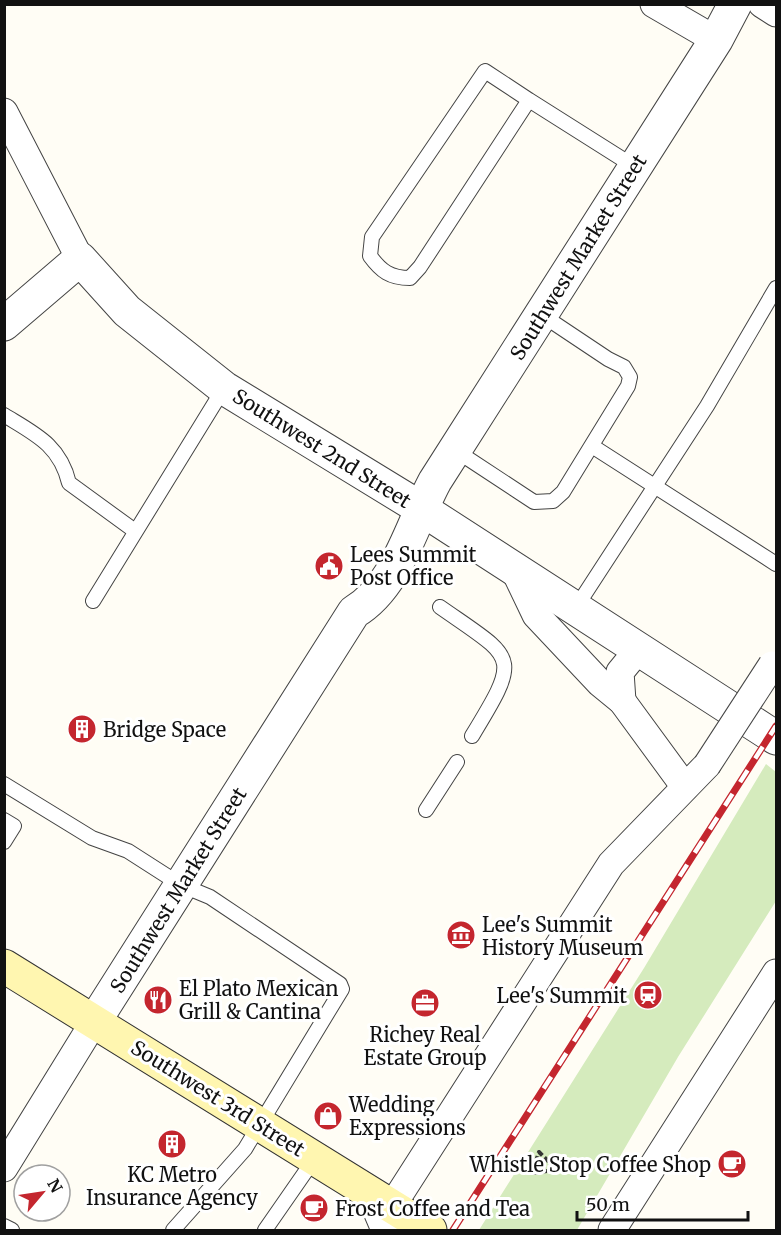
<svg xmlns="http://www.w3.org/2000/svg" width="781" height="1235" font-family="Merriweather,serif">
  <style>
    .green { fill: #d5ebbd }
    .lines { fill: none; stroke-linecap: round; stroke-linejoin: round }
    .service-casing { stroke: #444; stroke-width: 16 }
    .minor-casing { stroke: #444; stroke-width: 29 }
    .tertiary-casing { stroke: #444; stroke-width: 35 }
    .secondary-casing { stroke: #333; stroke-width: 35 }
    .path { stroke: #333; stroke-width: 4; stroke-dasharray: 6 3; stroke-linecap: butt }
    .service { stroke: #fff; stroke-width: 14 }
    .minor { stroke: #fff; stroke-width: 27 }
    .tertiary { stroke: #fff; stroke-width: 33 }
    .secondary { stroke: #fff6b0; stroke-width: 33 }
    .rail-casing { stroke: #c4262e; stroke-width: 7 }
    .rail { stroke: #fff; stroke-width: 4.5; stroke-dasharray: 14; stroke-linecap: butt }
    .minor-bridge-casing { stroke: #444; stroke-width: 29; stroke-linecap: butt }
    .minor-bridge { stroke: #fff; stroke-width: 27 }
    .labels { text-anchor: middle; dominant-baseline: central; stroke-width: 6; stroke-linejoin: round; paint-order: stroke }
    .street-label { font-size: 20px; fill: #111; stroke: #fff }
    .poi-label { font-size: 20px; fill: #111; stroke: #fff; text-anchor: start }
  </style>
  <rect width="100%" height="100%" fill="#fffdf5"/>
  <polygon class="green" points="766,764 776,772 776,901 678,1057 577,1230 479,1230 644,968"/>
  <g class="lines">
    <g class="service-casing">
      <g id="service">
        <path d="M 529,100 L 485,71 L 372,237 L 370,256 C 381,271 390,278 410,278 L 420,267 L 529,100 L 635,167"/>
        <path d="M 4,415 C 35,434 60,445 69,483 L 135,531"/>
        <polyline points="592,446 776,564"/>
        <polyline points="455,450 534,502 553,501 563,492 628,386 630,377 624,367 608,359 542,315"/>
        <polyline points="93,601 224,388"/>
        <path d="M 440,607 C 516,660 522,654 472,736"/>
        <polyline points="575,609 707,406 776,288"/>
        <polyline points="4,784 92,838 128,851 181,885 210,897 340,984 342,989 245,1149 173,1230"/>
        <polyline points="426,810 457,762"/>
        <polyline points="4,820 14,826 4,842"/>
        <polyline points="4,1226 12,1230"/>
        <polyline points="265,1230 315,1158"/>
      </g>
    </g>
    <g class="minor-casing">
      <g id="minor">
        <polyline points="654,4 716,40"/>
        <polyline points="762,4 776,13"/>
        <polyline points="4,112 80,259"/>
        <polyline points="514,569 536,615 600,683 622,701 685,787"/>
        <polyline points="622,701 620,672 638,650"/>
        <polyline points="4,1168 94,1022"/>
        <polyline points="368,1190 385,1230"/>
        <polyline points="392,1206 611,864 707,765"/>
        <polyline points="612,1230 776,973"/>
      </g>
    </g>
    <g class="tertiary-casing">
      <g id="tertiary">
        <polyline points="4,324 80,259 127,311 224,388 417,506 776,738"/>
        <path d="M 94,1022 L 354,612 C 398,586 412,523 435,481 L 716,40 L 735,4"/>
      </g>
    </g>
    <g class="secondary-casing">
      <polyline id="secondary" points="4,966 430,1230"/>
    </g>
    <polyline class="path" points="547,1171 532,1173 539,1152 550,1163"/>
    <use href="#service" class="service"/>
    <use href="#minor" class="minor"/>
    <use href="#tertiary" class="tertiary"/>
    <use href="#secondary" class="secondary"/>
    <g class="rail-casing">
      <polyline id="rail" points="453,1230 776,726"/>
    </g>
    <use href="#rail" class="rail"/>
    <g class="minor-bridge-casing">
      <polyline id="minor-bridge" points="707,765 772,665"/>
    </g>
    <use href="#minor-bridge" class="minor-bridge"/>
  </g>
  <defs>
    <g id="civic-disc" transform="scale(1.5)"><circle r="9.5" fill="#c4262e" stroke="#fff"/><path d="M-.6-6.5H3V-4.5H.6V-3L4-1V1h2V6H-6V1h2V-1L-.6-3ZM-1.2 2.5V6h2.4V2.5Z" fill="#fff"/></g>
    <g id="building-disc" transform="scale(1.5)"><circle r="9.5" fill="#c4262e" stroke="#fff"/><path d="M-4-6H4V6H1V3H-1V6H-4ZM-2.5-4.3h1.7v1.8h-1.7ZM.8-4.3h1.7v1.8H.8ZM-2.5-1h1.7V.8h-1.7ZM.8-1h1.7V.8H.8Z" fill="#fff"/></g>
    <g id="museum-disc" transform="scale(1.5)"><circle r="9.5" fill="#c4262e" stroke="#fff"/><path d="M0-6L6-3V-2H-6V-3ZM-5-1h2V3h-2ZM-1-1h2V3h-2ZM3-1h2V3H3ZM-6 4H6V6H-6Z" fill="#fff"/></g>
    <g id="station-disc" transform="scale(1.5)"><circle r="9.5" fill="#c4262e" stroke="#fff"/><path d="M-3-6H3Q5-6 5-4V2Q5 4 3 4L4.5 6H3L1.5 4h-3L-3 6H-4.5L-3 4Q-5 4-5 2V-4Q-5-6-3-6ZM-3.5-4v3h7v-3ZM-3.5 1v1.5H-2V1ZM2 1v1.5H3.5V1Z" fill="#fff"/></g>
    <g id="restaurant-disc" transform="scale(1.5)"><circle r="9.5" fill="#c4262e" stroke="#fff"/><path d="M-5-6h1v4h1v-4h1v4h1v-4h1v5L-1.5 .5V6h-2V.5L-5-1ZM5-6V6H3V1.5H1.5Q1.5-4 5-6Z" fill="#fff"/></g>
    <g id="office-disc" transform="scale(1.5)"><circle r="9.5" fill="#c4262e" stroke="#fff"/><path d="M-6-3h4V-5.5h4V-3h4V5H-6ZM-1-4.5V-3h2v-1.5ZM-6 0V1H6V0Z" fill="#fff"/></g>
    <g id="shop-disc" transform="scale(1.5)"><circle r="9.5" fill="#c4262e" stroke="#fff"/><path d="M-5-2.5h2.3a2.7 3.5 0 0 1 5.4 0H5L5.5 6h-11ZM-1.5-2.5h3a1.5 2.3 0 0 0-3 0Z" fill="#fff"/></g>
    <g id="cafe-disc" transform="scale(1.5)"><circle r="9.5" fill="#c4262e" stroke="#fff"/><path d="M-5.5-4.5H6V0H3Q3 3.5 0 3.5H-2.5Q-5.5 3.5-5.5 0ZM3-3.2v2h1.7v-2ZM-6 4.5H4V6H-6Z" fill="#fff"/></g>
  </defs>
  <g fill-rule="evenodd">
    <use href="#civic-disc" x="329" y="566"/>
    <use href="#building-disc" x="82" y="729"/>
    <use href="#museum-disc" x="461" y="935"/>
    <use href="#station-disc" x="648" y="995"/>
    <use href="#restaurant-disc" x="158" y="1000"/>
    <use href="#office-disc" x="425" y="1003"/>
    <use href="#shop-disc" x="328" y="1116"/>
    <use href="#building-disc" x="172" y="1144"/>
    <use href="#cafe-disc" x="732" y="1164"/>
    <use href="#cafe-disc" x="314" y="1208"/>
  </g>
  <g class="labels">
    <g class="street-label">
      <text transform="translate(578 257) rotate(-58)">Southwest Market Street</text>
      <text transform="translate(322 448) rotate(32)">Southwest 2nd Street</text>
      <text transform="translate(178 890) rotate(-58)">Southwest Market Street</text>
      <text transform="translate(218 1098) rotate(32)">Southwest 3rd Street</text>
    </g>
    <g class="poi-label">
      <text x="350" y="554">Lees Summit<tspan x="350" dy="23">Post Office</tspan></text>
      <text x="103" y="729">Bridge Space</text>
      <text x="482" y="924">Lee's Summit<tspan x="482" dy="23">History Museum</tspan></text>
      <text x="179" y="988">El Plato Mexican<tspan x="179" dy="23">Grill &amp; Cantina</tspan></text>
      <text x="627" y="995" text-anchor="end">Lee's Summit</text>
      <text x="425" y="1034" text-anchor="middle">Richey Real<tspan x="425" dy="23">Estate Group</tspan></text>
      <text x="349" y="1104">Wedding<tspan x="349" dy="23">Expressions</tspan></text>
      <text x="711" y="1164" text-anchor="end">Whistle Stop Coffee Shop</text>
      <text x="172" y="1174" text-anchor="middle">KC Metro<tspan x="172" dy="23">Insurance Agency</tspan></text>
      <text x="335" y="1208">Frost Coffee and Tea</text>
    </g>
  </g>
  <rect width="781" height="1235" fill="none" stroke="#111111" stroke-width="12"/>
  <g transform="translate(42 1193) rotate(61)"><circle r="28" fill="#ffffff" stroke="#a0a0a0" stroke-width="1.5"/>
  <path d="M0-4.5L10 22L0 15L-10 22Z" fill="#c4262e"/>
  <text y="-9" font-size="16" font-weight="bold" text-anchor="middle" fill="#111111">N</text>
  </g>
  <path d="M577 1211v9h171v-9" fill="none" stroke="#111111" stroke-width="3"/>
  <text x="586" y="1211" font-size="18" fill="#111111" stroke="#ffffff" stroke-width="4.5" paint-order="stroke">50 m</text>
</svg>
